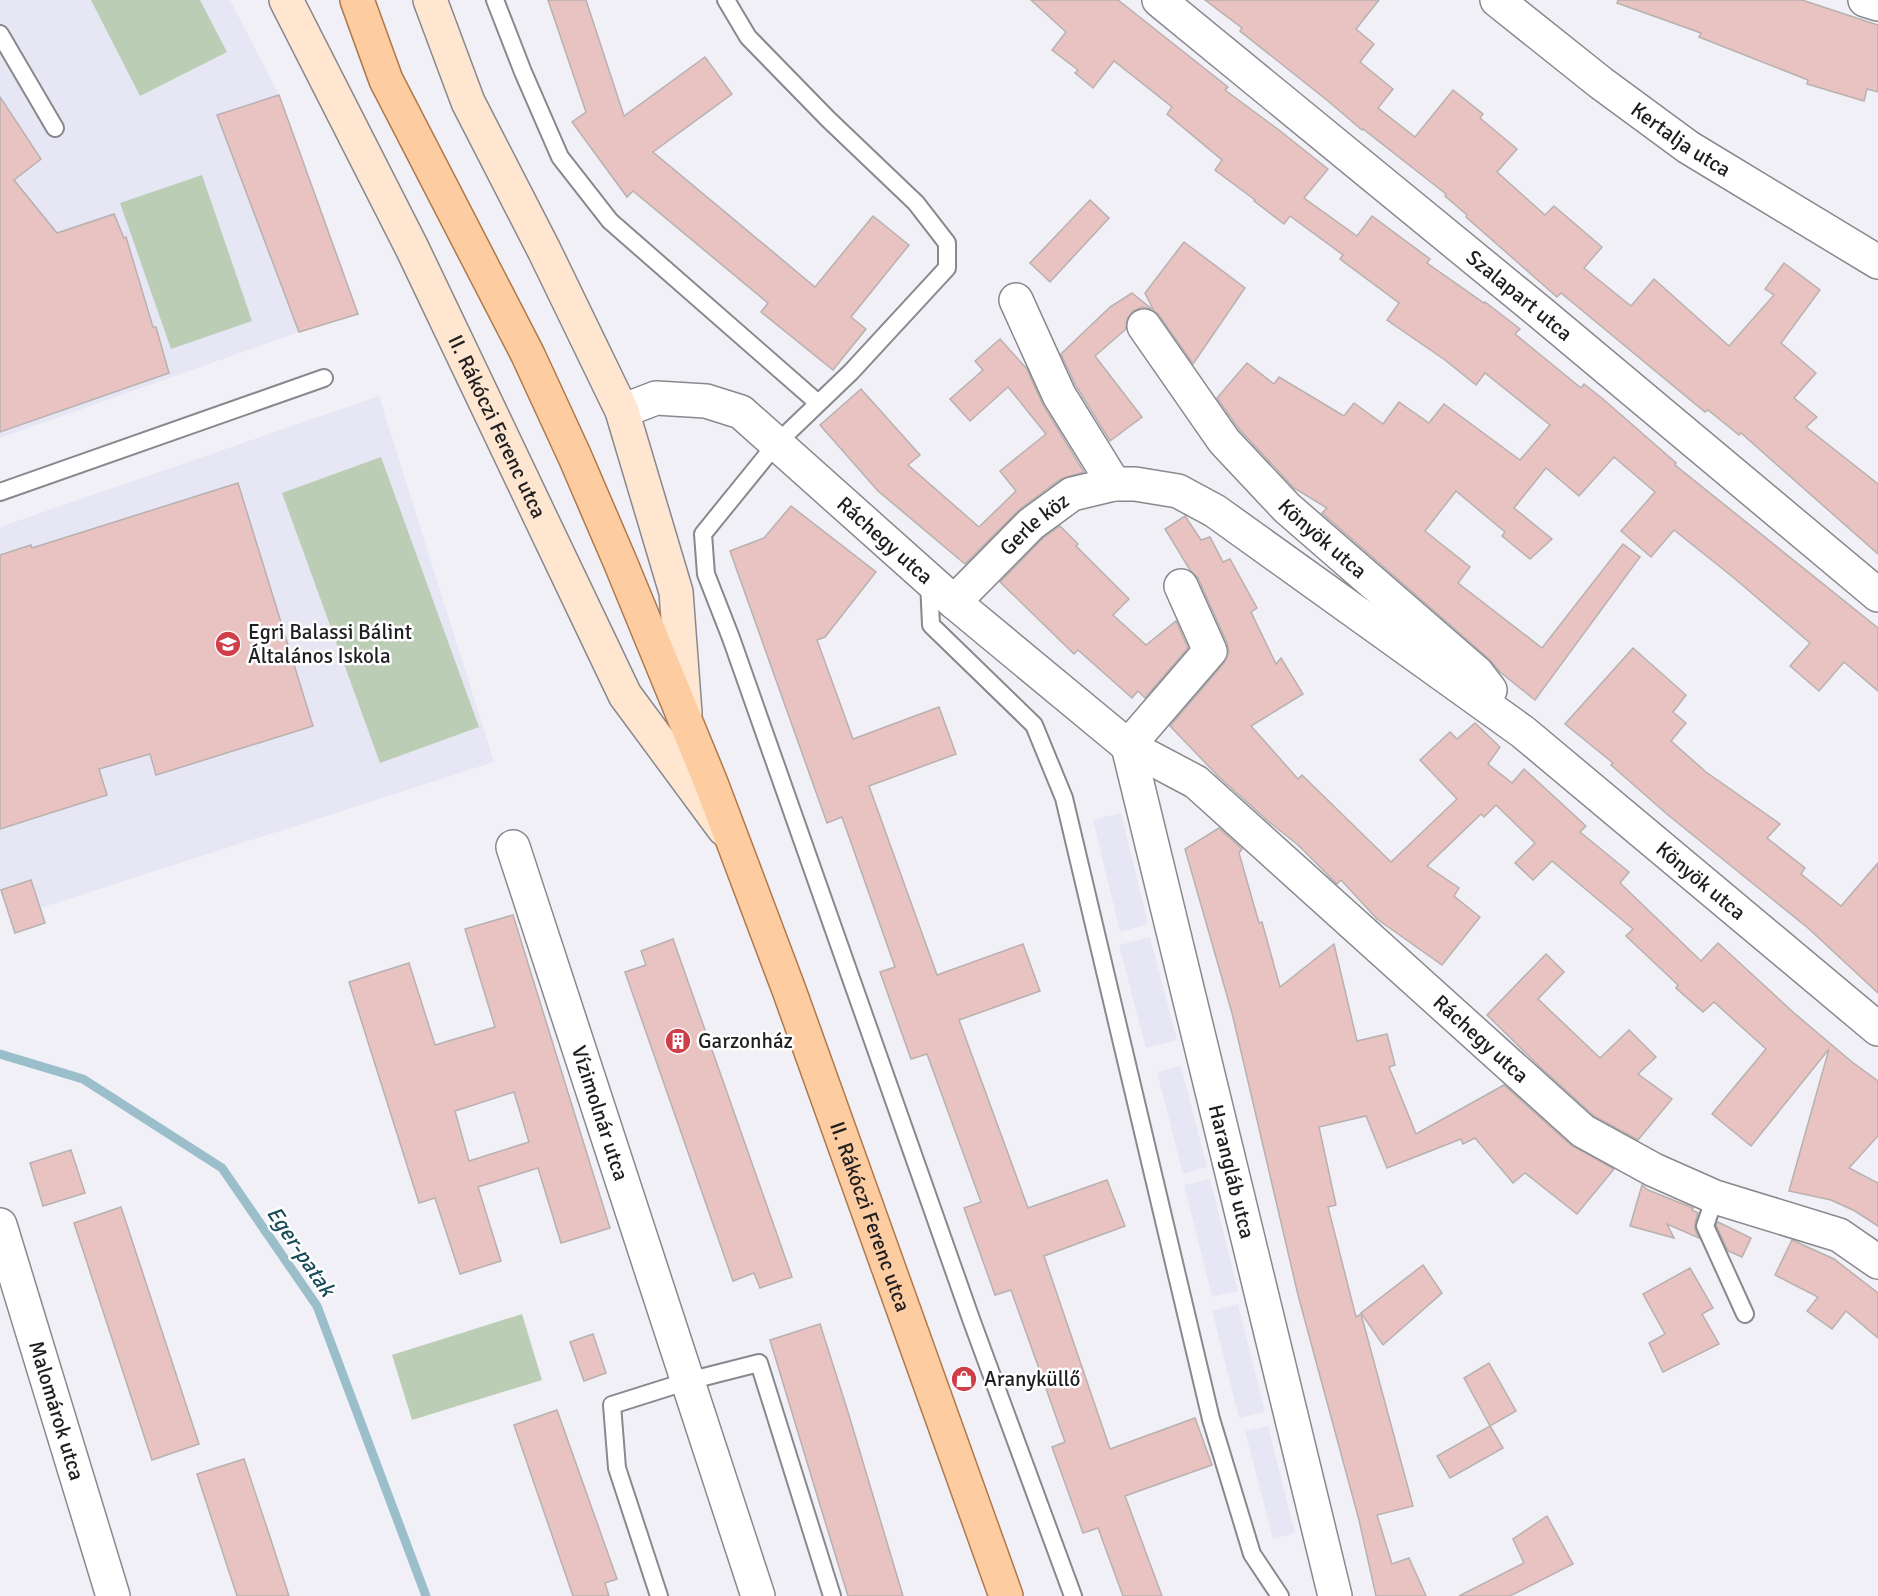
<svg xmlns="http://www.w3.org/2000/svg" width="1878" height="1596" font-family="Signika,sans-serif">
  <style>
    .built { fill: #e7e6f4 }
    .green { fill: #bccdb6 }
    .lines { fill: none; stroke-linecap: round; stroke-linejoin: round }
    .stream { stroke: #9abeca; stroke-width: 9 }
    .building { fill: #e8c3c2; stroke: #b8b1b0; stroke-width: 1.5; fill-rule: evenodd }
    .service-casing { stroke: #88888e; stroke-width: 20 }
    .minor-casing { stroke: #88888e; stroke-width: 36 }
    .secondary-casing { stroke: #88888e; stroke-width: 36 }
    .primary-casing { stroke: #ae794c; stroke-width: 36 }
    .service { stroke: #fff; stroke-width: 16 }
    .minor { stroke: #fff; stroke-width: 33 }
    .secondary { stroke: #fee6d0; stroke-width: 33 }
    .primary { stroke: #fdcca1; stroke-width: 33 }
    .labels { text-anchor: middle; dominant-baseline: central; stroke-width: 5; stroke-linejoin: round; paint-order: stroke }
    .street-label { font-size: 21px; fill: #1f1f21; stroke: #fff }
    .poi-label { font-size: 21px; fill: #1f1f21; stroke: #fff; text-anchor: start }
    .water-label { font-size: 22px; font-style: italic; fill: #184b59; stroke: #fff }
  </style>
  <rect width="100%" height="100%" fill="#f0f0f6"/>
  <g class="built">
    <polygon points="0,0 230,0 279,95 358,314 299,332 0,438"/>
    <polygon points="379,396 494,762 40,908 31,881 0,890 0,527"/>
    <polygon points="1121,813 1148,924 1120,932 1093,820"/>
    <polygon points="1150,937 1177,1040 1146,1048 1119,945"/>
    <polygon points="1181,1066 1207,1167 1183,1174 1157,1072"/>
    <polygon points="1210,1179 1238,1291 1212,1297 1184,1185"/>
    <polygon points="1238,1304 1265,1412 1239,1418 1212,1311"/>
    <polygon points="1268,1426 1295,1533 1273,1539 1245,1431"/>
  </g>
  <g class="green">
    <polygon points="91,0 200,0 227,52 140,96"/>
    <polygon points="202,175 252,321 171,349 120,203"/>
    <polygon points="381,457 479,727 380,763 282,493"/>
    <polygon points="522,1314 542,1380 412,1420 392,1355"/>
  </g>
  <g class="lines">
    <polyline class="stream" points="0,1054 83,1079 222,1168 317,1306 426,1596"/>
  </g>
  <g class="building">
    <polygon points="548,0 586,0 624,116 705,57 732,94 653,152 815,287 873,216 909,245 851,317 866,329 833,370 761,312 768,303 633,191 627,197 572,122 586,112"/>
    <polygon points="1031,0 1118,0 1228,87 1225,90 1279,130 1328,169 1304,198 1357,236 1372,216 1430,259 1427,263 1484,303 1485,302 1520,329 1515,334 1581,388 1584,384 1603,399 1676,463 1675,465 1878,628 1878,691 1844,662 1819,691 1790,666 1810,643 1734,578 1674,530 1651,557 1621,531 1655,492 1614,457 1579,496 1546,468 1514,508 1552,539 1530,559 1502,536 1505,532 1456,491 1425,531 1470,567 1458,583 1542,648 1623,544 1640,557 1535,700 1500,672 1489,659 1322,513 1327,508 1294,488 1239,429 1217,398 1247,363 1274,384 1279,377 1344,416 1354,403 1383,424 1399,402 1429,423 1444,404 1520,460 1550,425 1485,373 1476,385 1445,360 1387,320 1399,303 1340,259 1343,255 1290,216 1284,224 1254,201 1255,200 1215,170 1222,160 1167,114 1172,107 1114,61 1093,88 1075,73 1078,70 1052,50 1066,32"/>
    <polygon points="1205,0 1379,0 1356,29 1374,44 1360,62 1393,89 1378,108 1415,137 1453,90 1483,114 1480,118 1517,149 1497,172 1545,215 1554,206 1602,247 1584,268 1631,306 1654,279 1729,346 1774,295 1765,289 1784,263 1820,290 1781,343 1816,373 1794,398 1817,417 1806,427 1878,484 1878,554 1741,433 1739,435 1708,410 1705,412 1561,293 1557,297 1466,217 1467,215 1445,196 1446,194 1363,129 1362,130 1328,101 1240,31 1242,28"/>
    <polygon points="1618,0 1802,0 1878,25 1878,92 1867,89 1864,101 1807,84 1808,80 1699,37 1701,33 1617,3"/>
    <polygon points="279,95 358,314 299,332 217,115"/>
    <polygon points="0,97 41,159 14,180 57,233 114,214 124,238 126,237 153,327 156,327 169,373 0,432"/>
    <polygon points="1090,200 1109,218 1050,282 1030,263"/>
    <polygon points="1184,242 1245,288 1193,364 1159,315 1154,311 1145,293"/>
    <polygon points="1132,293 1152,309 1142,307 1133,311 1127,319 1126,329 1095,356 1142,417 1110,441 1076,386 1061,354 1110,307"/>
    <polygon points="1000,339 1027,369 1043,405 1084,472 1061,479 1020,509 965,564 878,491 820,425 861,389 920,455 908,465 979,527 1016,491 1000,471 1046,434 1008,387 970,421 950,399 983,370 975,361"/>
    <polygon points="238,483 313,726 156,775 150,754 99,769 107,795 0,829 0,555 31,545 32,548"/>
    <polygon points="791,506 876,572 825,637 817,640 853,739 939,707 956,754 869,786 937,975 1023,944 1040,991 959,1020 1028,1208 1107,1180 1125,1226 1044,1256 1110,1449 1195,1418 1212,1465 1125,1496 1162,1596 1123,1596 1098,1528 1083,1533 1052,1447 1065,1442 1011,1290 995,1295 964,1208 981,1202 927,1054 911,1059 880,972 895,967 842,817 827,823 730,551 764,538"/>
    <polygon points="1185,516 1201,540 1210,537 1223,562 1230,559 1257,608 1251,612 1276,664 1281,658 1303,694 1251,726 1298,779 1302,775 1391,862 1457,799 1420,760 1450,732 1457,739 1475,723 1500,747 1488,764 1512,783 1524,769 1586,826 1580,832 1629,872 1620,883 1701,961 1718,943 1794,1013 1852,1062 1878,1081 1878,1136 1849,1168 1878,1183 1878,1226 1855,1211 1831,1200 1789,1191 1829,1049 1751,1146 1712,1114 1766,1049 1714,1002 1703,1012 1676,988 1678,985 1626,936 1633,929 1552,861 1533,880 1515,863 1535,843 1496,805 1484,817 1481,814 1427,866 1459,888 1454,896 1480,917 1442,965 1377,919 1341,880 1337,884 1298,845 1268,821 1218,776 1170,726 1224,663 1229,653 1227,643 1198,578 1190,570 1165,529"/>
    <polygon points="1060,526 1078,544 1076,546 1129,599 1113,615 1146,645 1176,621 1188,648 1145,698 1138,691 1132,698 1078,650 1074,654 1000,582 1043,538"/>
    <polygon points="1633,648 1686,695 1673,712 1686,723 1671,741 1706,772 1780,824 1767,838 1805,868 1801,874 1841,906 1878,863 1878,993 1808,928 1668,815 1611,765 1613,763 1565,724"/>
    <polygon points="1219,828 1242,849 1239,853 1259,923 1262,922 1280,987 1334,944 1357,1041 1387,1034 1395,1065 1389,1067 1416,1134 1504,1085 1571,1145 1614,1169 1577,1214 1525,1173 1513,1183 1475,1138 1463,1144 1461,1139 1387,1168 1366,1116 1319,1127 1336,1205 1328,1207 1356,1317 1361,1314 1413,1506 1377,1515 1392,1564 1409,1558 1426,1596 1376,1596 1359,1520 1298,1295 1232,1013 1185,849"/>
    <polygon points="31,880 45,923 15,933 1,890"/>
    <path d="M 513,915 L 610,1228 L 561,1243 L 538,1168 L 478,1187 L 501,1261 L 460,1274 L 435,1198 L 419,1203 L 349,982 L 409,963 L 435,1045 L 495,1027 L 465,929 ZM 514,1092 L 529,1142 L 469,1161 L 455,1111 Z"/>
    <polygon points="673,939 792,1277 760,1288 754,1273 733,1281 625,972 646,965 641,951"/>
    <polygon points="1546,954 1564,972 1538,999 1600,1058 1629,1030 1656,1057 1638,1074 1672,1099 1638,1140 1594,1116 1539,1066 1487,1015"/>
    <polygon points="71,1150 85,1193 43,1206 30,1163"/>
    <polygon points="1642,1185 1648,1190 1693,1208 1692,1210 1698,1213 1695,1223 1695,1230 1699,1238 1667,1224 1674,1238 1630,1226"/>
    <polygon points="121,1207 199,1444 152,1460 74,1223"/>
    <polygon points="1718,1222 1751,1238 1742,1257 1728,1251 1716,1225"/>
    <polygon points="1792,1240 1834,1259 1878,1293 1878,1338 1846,1311 1832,1329 1807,1311 1818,1297 1775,1275"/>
    <polygon points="1423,1265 1442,1293 1383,1345 1361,1313"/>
    <polygon points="1690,1268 1713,1308 1702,1314 1719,1344 1663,1372 1649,1343 1665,1334 1643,1294"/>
    <polygon points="820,1324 848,1412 903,1596 848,1596 820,1505 770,1340"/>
    <polygon points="593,1334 606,1373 584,1381 570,1342"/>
    <polygon points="1489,1363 1516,1411 1490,1426 1464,1378"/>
    <polygon points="557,1410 617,1579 605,1583 609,1596 573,1596 514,1425"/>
    <polygon points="1490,1426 1503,1448 1450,1478 1437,1456"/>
    <polygon points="244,1459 270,1537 289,1596 237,1596 197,1474"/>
    <polygon points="1547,1516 1573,1564 1510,1596 1459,1596 1524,1563 1513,1539"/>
  </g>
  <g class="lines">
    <g class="service-casing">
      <g id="service">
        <polyline points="495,0 523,72 560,157 610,221 818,403"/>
        <polyline points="726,0 748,37 828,119 916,203 947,243 947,268 851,372 776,444 703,534 706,574 731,638 971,1319 1073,1596"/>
        <polyline points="0,34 55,128"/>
        <polyline points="0,492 324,378"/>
        <polyline points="929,581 931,625 1034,725 1064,798 1211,1419 1252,1554 1280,1596"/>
        <polyline points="1715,1197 1705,1226 1745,1314"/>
        <polyline points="659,1596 617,1468 612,1405 688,1381 759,1363 832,1596"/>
      </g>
    </g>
    <g class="minor-casing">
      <g id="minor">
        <path id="s1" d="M 1159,0 L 1541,313 L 1878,595"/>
        <path id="s2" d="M 1497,0 L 1601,83 L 1688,147 L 1878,262"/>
        <polyline points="1865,0 1878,4"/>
        <polyline points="1016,300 1059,395 1114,484"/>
        <path id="s3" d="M 1144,326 L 1224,441 L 1287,508 L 1477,673 L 1490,690"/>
        <path id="s4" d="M 622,411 L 656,398 L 706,401 L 741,412 L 954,602 L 1128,746 L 1196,782 L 1583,1131 L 1654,1170 L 1715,1197 L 1839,1235 L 1878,1262"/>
        <path id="s5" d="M 954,602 L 1031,524 L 1072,494 L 1114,484 L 1135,484 L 1178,491 L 1215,511 L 1523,732 L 1878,1029"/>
        <path id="s6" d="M 1128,746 L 1335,1596"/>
        <polyline points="1128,746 1210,651 1181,586"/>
        <path id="s7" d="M 513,847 L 758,1596"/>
        <path id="s8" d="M 0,1225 L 113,1596"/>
      </g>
    </g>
    <g class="secondary-casing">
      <g id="secondary">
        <path id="s9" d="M 286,0 L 412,248 L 625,695 L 724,829"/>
        <polyline points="430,0 468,102 544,250 622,411 676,592 685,713"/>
      </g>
    </g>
    <g class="primary-casing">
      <g id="primary">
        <path id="s10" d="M 357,0 L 386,80 L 528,355 L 575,457 L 621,564 L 711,783 L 789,990 L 1006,1596"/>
      </g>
    </g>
    <use href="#service" class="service"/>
    <use href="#minor" class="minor"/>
    <use href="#secondary" class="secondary"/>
    <use href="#primary" class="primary"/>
  </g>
  <defs>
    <g id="school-disc" transform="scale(1.35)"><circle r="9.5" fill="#cf3f49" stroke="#fff"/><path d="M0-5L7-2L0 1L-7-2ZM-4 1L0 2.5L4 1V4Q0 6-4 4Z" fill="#fff"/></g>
    <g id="building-disc" transform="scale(1.35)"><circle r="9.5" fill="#cf3f49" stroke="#fff"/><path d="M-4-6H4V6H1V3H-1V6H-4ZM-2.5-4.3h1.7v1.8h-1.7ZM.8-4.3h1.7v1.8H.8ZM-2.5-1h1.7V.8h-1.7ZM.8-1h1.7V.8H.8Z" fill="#fff"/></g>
    <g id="shop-disc" transform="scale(1.35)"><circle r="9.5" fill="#cf3f49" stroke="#fff"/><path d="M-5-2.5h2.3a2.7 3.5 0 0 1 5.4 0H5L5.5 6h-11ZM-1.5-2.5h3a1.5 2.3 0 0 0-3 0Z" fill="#fff"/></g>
  </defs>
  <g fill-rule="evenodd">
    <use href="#school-disc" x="228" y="644"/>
    <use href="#building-disc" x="678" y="1041"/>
    <use href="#shop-disc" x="964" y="1379"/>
  </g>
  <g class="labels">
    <g class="street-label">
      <text stroke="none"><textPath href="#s2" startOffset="231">Kertalja utca</textPath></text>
      <text stroke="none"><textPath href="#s1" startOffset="466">Szalapart utca</textPath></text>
      <text stroke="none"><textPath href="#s9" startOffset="476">II. Rákóczi Ferenc utca</textPath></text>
      <text stroke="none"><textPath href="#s5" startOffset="112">Gerle köz</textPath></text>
      <text stroke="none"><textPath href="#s3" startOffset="279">Könyök utca</textPath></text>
      <text stroke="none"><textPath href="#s4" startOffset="316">Ráchegy utca</textPath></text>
      <text stroke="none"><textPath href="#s5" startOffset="921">Könyök utca</textPath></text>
      <text stroke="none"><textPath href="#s4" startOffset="1095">Ráchegy utca</textPath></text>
      <text stroke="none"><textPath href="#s7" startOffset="280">Vízimolnár utca</textPath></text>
      <text stroke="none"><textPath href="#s6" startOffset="438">Harangláb utca</textPath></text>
      <text stroke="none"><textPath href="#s10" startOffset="1322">II. Rákóczi Ferenc utca</textPath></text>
      <text stroke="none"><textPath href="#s8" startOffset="194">Malomárok utca</textPath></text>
    </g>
    <g class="poi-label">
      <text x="248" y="632">Egri Balassi Bálint<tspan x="248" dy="24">Általános Iskola</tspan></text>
      <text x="698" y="1041">Garzonház</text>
      <text x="984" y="1379">Aranyküllő</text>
    </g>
    <g class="water-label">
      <text transform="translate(301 1251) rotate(56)">Eger-patak</text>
    </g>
  </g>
</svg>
